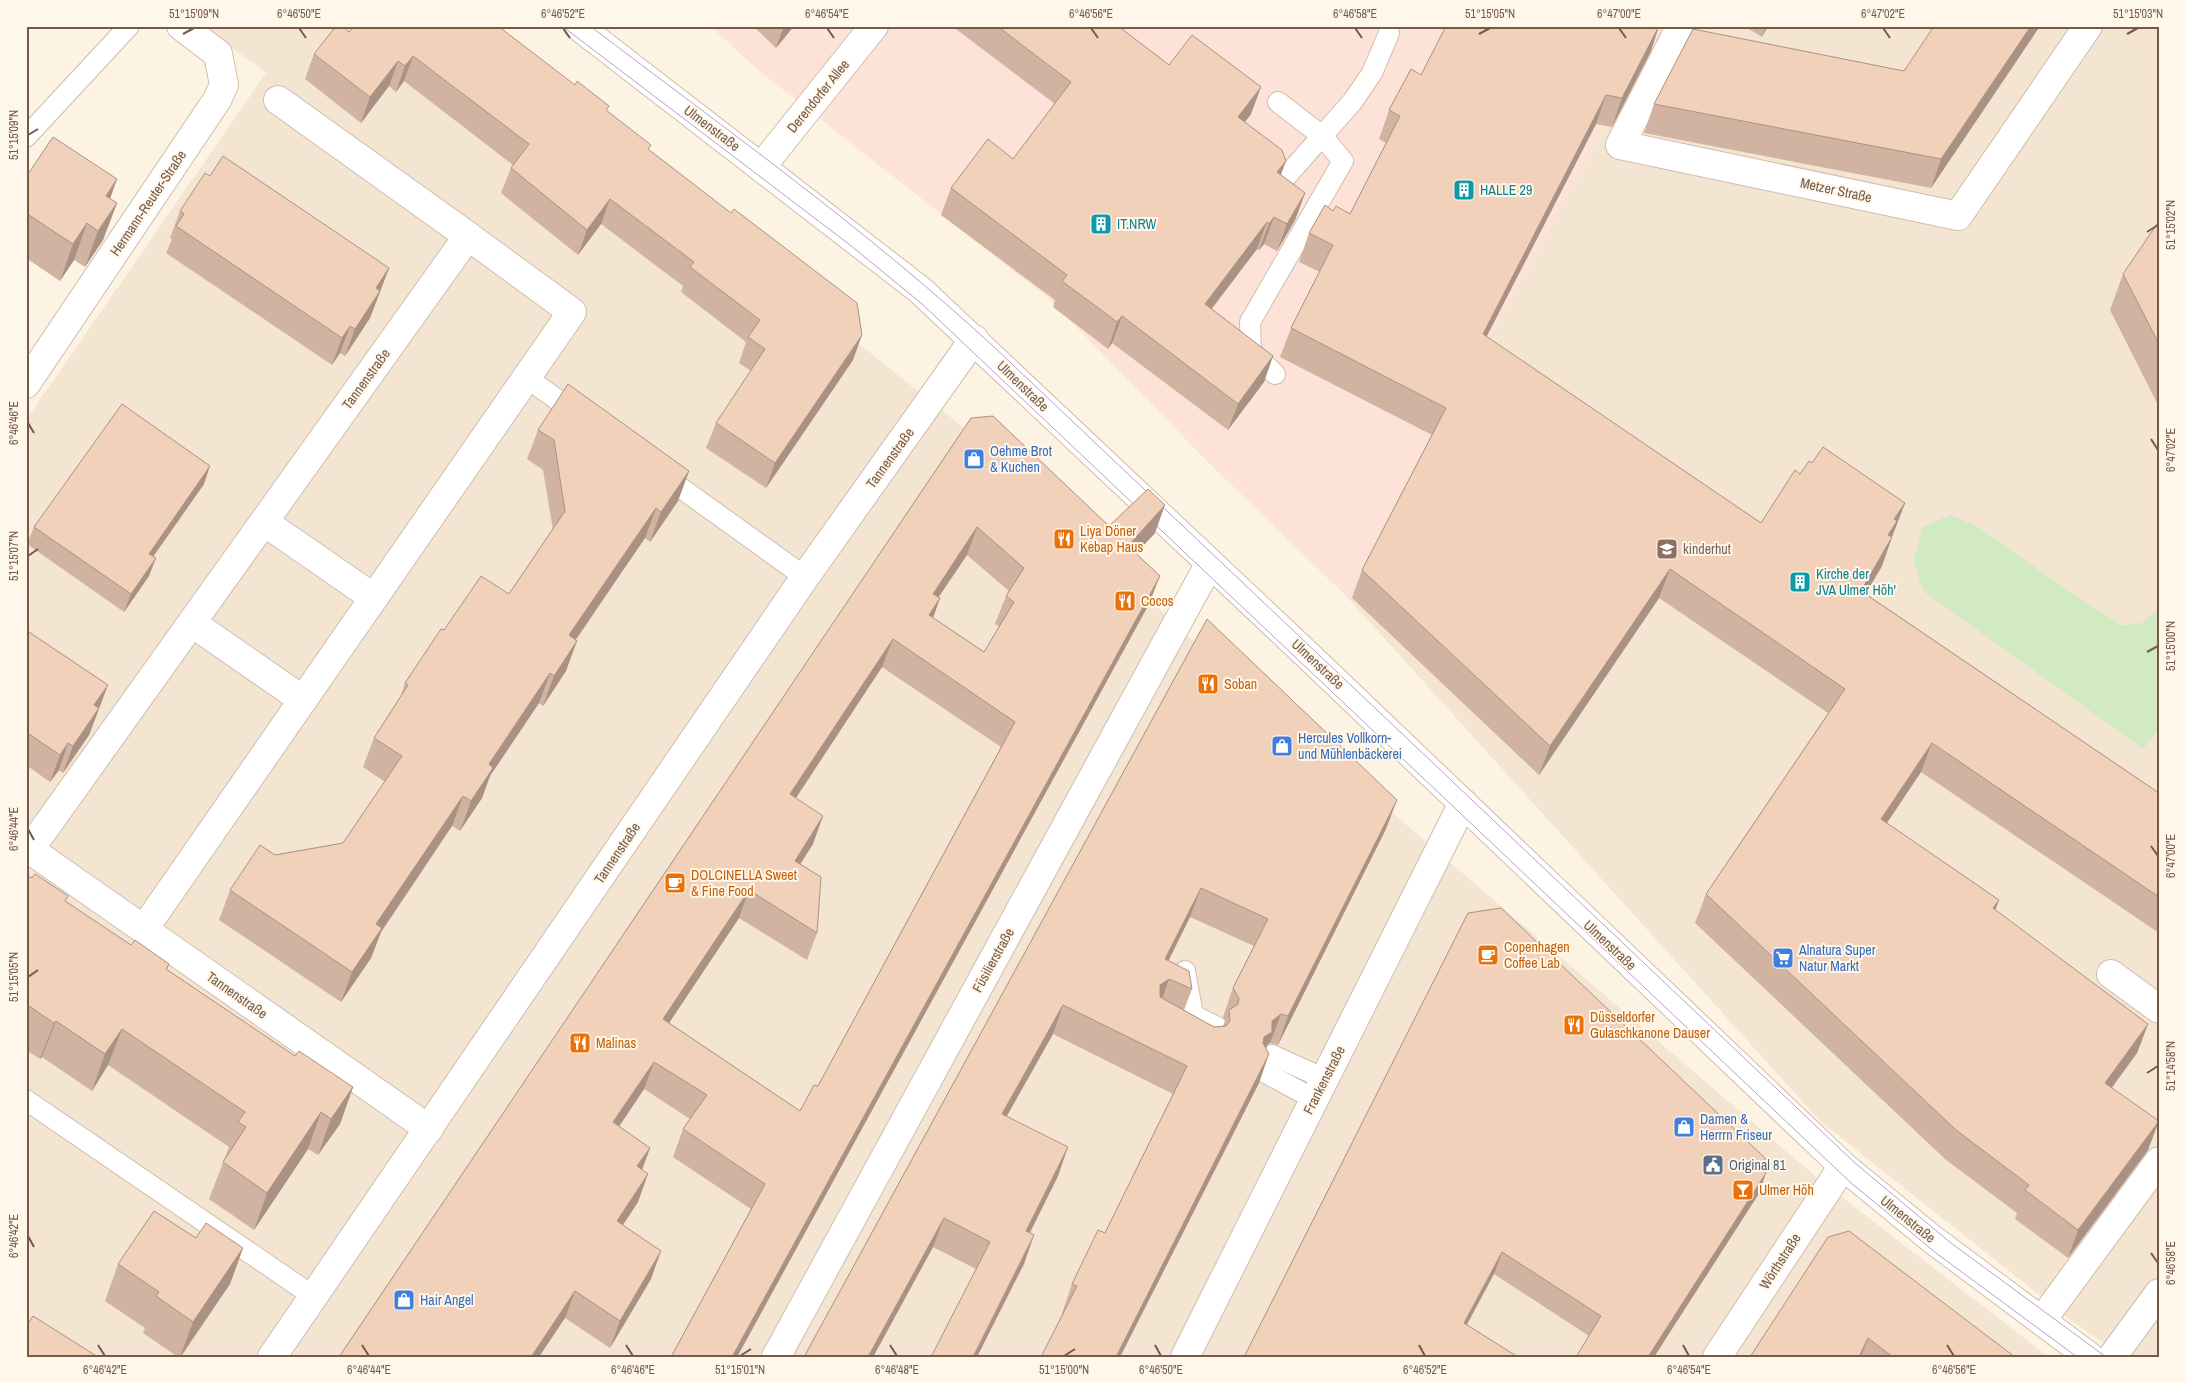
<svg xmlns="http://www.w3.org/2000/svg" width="2185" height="1383" font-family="'Archivo Narrow',sans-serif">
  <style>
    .residential { fill: #f4e5d2 }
    .commercial { fill: #fde2d7 }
    .green { fill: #d2eac2 }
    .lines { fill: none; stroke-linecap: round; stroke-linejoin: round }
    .lane-casing { stroke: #d0bdad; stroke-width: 22 }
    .street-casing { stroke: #d0bdad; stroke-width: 30 }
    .secondary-casing { stroke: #d3bcaa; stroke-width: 30 }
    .lane { stroke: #fff; stroke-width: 20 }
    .street { stroke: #fff; stroke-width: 28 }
    .secondary { stroke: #fff; stroke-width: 28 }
    .tram { stroke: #b5a2c6; stroke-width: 1 }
    .wall { fill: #d0b4a1; fill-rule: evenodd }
    .shaded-wall { fill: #a99283 }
    .building { fill: #f2d1bb; stroke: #a99283; fill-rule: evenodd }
    .ticks { fill: none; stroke: #755949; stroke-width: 2 }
    .labels { text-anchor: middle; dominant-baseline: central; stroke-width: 4; stroke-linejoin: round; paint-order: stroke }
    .street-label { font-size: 14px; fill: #755949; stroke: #fff7ea }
    .culture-label { font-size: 14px; fill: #0d838f; stroke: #fff7ea; text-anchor: start }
    .shop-label { font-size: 14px; fill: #366cbe; stroke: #fff7ea; text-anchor: start }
    .food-label { font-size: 14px; fill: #c56008; stroke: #fff7ea; text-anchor: start }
    .education-label { font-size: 14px; fill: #785e54; stroke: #fff7ea; text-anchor: start }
    .service-label { font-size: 14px; fill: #4e5e75; stroke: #fff7ea; text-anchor: start }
    .neatline { fill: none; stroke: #755949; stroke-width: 2 }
    .ticks-label { font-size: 12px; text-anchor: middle; fill: #755949 }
  </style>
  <rect width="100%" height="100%" fill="#fdf3e3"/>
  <g class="residential">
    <polygon points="203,26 449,26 716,229 969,432 1203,650 1821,1181 2049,1357 26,1357 26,420 266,73"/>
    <polygon points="1647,26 2159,26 2159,1357 2125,1357 2077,1325 1820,1121 1347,597"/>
  </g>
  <polygon class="commercial" points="710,26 1655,26 1580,173 1347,597 1209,463 1049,299 757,69"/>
  <polygon class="green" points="1950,515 1975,525 2082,600 2123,626 2142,623 2159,607 2159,729 2143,749 1923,591 1913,560 1923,527"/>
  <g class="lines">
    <g class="lane-casing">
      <g id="lane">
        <polyline points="1278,102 1322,136 1353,101 1372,73 1389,33"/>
        <polyline points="26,137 129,26"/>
        <polyline points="1275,374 1251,352 1250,322 1343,161 1322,136 1284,179"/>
        <polyline points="527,378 580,416"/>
        <polyline points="660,473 805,577"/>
        <polyline points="1185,971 1193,1015 1217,1027"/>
        <polyline points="1272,1055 1325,1079"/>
        <polyline points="1264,1072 1314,1099"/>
        <polyline points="26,1100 313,1296"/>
      </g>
    </g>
    <g class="street-casing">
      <g id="street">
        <polyline points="1681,26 1620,145 1958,216 2088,26"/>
        <polyline points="278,100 468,236"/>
        <polyline points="762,166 874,26"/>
        <polyline points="26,384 217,100 224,85 218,54 181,26"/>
        <polyline points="264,522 374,598"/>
        <polyline points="192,623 303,700"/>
        <polyline points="26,847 429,1129"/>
        <polyline points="30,849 468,236 572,312 144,929"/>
        <polyline points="2111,974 2159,1009"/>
        <polyline points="2042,1320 2159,1161"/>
        <polyline points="272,1357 805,577 974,339"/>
        <polyline points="776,1357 1210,563"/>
        <polyline points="1185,1357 1463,803"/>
        <polyline points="1717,1357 1843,1166"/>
        <polyline points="2112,1357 2159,1293"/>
      </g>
    </g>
    <g class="secondary-casing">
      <polyline id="secondary" points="578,26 920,290 1299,647 1843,1166 1932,1239 2090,1357"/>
    </g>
    <use href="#lane" class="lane"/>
    <use href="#street" class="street"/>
    <use href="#secondary" class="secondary"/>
    <g class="tram">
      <polyline points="562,26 850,245 921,303 1850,1182 1936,1253 2077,1357"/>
      <path d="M 590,26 C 727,130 867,230 993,346 L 1855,1163 L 1951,1243 L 2106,1357"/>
    </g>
  </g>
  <g class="wall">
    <polygon points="753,26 794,26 776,48"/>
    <polygon points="952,26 1118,26 1169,65 1251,114 1245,122 1281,175 1305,193 1295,220 1277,251 1264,244 1259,250 1257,249 1212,309 1273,356 1264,382 1228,430 1112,343 1108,349 1053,307 1055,300 941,215 951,188 1013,159 1055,104"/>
    <polygon points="1744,26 1768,26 1762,37"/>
    <polygon points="2040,26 1931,188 1644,133 1654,104 1904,71"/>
    <polygon points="349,32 607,111 649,150 853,360 766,488 706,448 716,423 751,371 739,363 746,342 681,292 683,286 601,224 578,255 501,193 511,168 513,165 404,81 396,92 389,86 361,123 305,79 314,54"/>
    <polygon points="1651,51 1612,127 1596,124 1486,337 1761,523 1800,474 1812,463 1905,503 1892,537 1882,566 1866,594 2159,793 2159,933 1921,772 1887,823 1995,910 2148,1024 2137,1053 2112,1088 2148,1150 2068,1258 2015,1219 2017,1213 1945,1159 1695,923 1706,894 1828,713 1659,598 1539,775 1352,598 1362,570 1432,435 1280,357 1291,328 1320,272 1299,262 1309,233 1333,211 1350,214 1386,143 1379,139 1389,110 1421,75"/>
    <polygon points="210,176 389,268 370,318 345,356 340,353 332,365 166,253 172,239 170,238 180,211"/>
    <polygon points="26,177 110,199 117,203 103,240 85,267 74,260 60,281 26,258"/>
    <polygon points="2159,221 2159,407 2110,310 2123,274"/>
    <path d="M 971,418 L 1109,526 L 1155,533 L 1136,553 L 1149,604 L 737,1357 L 671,1357 L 751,1209 L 673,1157 L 683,1129 L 690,1119 L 644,1089 L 619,1127 L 650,1148 L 642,1170 L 638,1202 L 623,1225 L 651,1279 L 610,1348 L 565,1318 L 339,1357 ZM 967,555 L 1009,591 L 1006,596 L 995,624 L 1000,627 L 984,652 L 933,618 L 940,598 L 939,597 ZM 882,667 L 1001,747 L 818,1086 L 800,1111 L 669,1023 L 739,918 L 807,960 L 817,933 L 800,864 L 813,844 L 796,798 Z"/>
    <polygon points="538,430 689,471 678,501 650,542 645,538 576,640 566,671 543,706 539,703 490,776 482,798 460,831 452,826 381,932 371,958 341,1002 219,920 230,890 275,855 343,843 385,782 363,767 374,738 400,698 405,683 444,630 509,594 553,530 543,470 527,459"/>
    <polygon points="204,484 153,557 149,576 124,612 27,544 34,527"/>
    <path d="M 1207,619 L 1386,829 L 1278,1045 L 1270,1043 L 1267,1045 L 1259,1083 L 1120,1357 L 1041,1357 L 1063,1314 L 1062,1313 L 1072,1284 L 1105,1233 L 1173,1094 L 1053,1034 L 1007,1116 L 1058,1176 L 1030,1233 L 1024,1264 L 976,1269 L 933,1247 L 873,1357 L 804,1357 ZM 1190,917 L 1254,946 L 1233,988 L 1223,1017 L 1225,1021 L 1223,1026 L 1214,1027 L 1184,1010 L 1192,989 L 1168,961 Z"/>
    <polygon points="26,630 98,712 89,735 63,773 59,770 50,782 26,765"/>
    <polygon points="26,875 131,945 169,964 167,970 295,1056 353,1087 340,1124 318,1155 308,1149 254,1230 209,1199 229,1147 108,1065 92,1091 42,1057 40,1059 26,1050"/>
    <polygon points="1468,913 1766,1173 1758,1195 1654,1357 1576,1357 1589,1336 1494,1274 1244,1357"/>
    <polygon points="1828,1237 1982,1332 2015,1357 1750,1357"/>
    <polygon points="196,1238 243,1248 230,1284 181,1357 178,1357 143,1333 145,1328 105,1301 118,1264"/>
  </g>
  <g class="shaded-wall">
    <polygon points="784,26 794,26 776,48"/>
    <polygon points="1659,26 1651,51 1612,127 1622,98"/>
    <polygon points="1766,26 1768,26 1762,37"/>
    <polygon points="2031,26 2040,26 1931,188 1941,159"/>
    <polygon points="413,56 404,81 396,92 405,66"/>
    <polygon points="398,61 389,86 361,123 370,97"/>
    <polygon points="1261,87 1251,114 1228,144 1238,117"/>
    <polygon points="1606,95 1596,124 1473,363 1483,334"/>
    <polygon points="1286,161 1276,188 1277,172"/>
    <polygon points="117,179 104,216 106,196"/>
    <polygon points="1305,193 1295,220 1277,251 1287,224"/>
    <polygon points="610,199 601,224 578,255 587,230"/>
    <polygon points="117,203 103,240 85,267 98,231"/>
    <polygon points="1274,217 1264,244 1259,250 1269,224"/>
    <polygon points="1267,222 1257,249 1195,330 1205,304"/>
    <polygon points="87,223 74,260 60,281 73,244"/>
    <polygon points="389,268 370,318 345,356 355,329 376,288"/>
    <polygon points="1122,316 1112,343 1108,349 1117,322"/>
    <polygon points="350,326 340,353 332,365 342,338"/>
    <polygon points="862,335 853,360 766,488 775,463"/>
    <polygon points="1273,356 1264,382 1228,430 1238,404"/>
    <polygon points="210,466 204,484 143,571 149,554"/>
    <polygon points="689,471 678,501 650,542 661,512"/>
    <polygon points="1905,503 1890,542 1892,537 1882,566 1850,619 1861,591 1894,519"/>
    <polygon points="1165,505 1155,533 1118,573 1128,546"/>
    <polygon points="656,508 645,538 558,665 569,635"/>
    <polygon points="977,527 967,555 922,621 933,594"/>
    <polygon points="156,558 149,576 124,612 131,594"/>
    <polygon points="1670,569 1659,598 1539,775 1550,746"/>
    <polygon points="1160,576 1149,604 737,1357 732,1357"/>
    <polygon points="940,598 930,626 929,615"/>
    <polygon points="893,639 882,667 780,822 790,794"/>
    <polygon points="577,641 566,671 543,706 554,676"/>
    <polygon points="550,673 539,703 490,776 482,798 460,831 471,801 489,764"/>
    <polygon points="108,685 89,735 63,773 73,746 94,705"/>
    <polygon points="68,743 59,770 50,782 60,755"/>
    <polygon points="1932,743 1921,772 1870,848 1881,819"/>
    <polygon points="463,796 452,826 381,932 371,958 341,1002 352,972 376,924"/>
    <polygon points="1397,800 1386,829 1278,1045 1288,1016"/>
    <polygon points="823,816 813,844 785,888 795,861"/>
    <polygon points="1201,888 1190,917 1155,988 1165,959"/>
    <polygon points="749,890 739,918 653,1047 663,1019"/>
    <polygon points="1999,900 1989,929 1993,908"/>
    <polygon points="1169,979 1159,1008 1160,985"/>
    <polygon points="1063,1005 1053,1034 992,1142 1002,1114"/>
    <polygon points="1281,1014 1270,1043 1267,1045 1262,1061 1254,1066 1264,1037 1272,1021"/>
    <polygon points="56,1021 42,1057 40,1059 54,1023"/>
    <polygon points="2148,1024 2137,1053 2094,1111 2105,1083"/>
    <polygon points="122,1029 108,1065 92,1091 105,1054"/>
    <polygon points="1269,1054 1259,1083 1120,1357 1116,1357"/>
    <polygon points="654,1062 644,1089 603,1150 613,1122"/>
    <polygon points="353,1087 340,1124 318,1155 331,1119"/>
    <polygon points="321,1112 308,1149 254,1230 267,1193"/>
    <polygon points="2159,1121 2148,1150 2068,1258 2078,1230"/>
    <polygon points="1068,1147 1058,1176 1016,1260 1026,1231"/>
    <polygon points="650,1148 640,1175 637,1166"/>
    <polygon points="1766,1173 1758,1195 1654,1357 1648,1357"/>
    <polygon points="648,1174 638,1202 607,1249 617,1221"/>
    <polygon points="944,1218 933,1247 873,1357 868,1357"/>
    <polygon points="1034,1235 1024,1264 977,1357 973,1357"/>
    <polygon points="243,1248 230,1284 180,1357 193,1322"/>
    <polygon points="661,1251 651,1279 610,1348 620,1321"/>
    <polygon points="1502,1252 1494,1274 1456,1345 1464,1323"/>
    <polygon points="575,1291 565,1318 539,1357 531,1357"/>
    <polygon points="1868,1338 1861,1357 1859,1357"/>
  </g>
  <g class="building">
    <polygon points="336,26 342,26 349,32 354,26 498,26 575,85 577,81 609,106 606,110 651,145 648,149 731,213 734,209 857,303 862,335 775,463 716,423 765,349 748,337 760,320 690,267 694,262 610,199 587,230 511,168 529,144 413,56 405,66 398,61 370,97 314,54"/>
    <polygon points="997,26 1118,26 1169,65 1192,35 1261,87 1238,117 1282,150 1286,161 1277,172 1305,193 1287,224 1274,217 1269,224 1267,222 1205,304 1273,356 1238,404 1122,316 1117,322 1062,281 1067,275 951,188 988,139 1013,159 1071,82"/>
    <polygon points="1446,26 1659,26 1622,98 1606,95 1483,334 1761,523 1795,470 1800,474 1809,461 1812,463 1823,447 1905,503 1894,519 1897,521 1888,535 1892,537 1861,591 2159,793 2159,897 1932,743 1881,819 1999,900 1993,908 2148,1024 2105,1083 2159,1121 2078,1230 2025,1190 2029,1185 1956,1130 1706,894 1845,689 1670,569 1550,746 1362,570 1446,408 1291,328 1333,245 1309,233 1325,205 1333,211 1336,206 1350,214 1400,116 1389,110 1411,69 1421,75"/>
    <polygon points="1934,26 2031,26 1941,159 1654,104 1693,29 1904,71"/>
    <polygon points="53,137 117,179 106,196 117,203 98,231 87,223 73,244 26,213 26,177"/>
    <polygon points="223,156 389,268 376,288 380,291 355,329 350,326 342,338 176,226 184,214 180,211 205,173 210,176"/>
    <polygon points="2159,221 2159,344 2123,274"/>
    <polygon points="568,384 689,471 661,512 656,508 569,635 577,641 554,676 550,673 489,764 493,768 471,801 463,796 376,924 382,928 352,972 230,890 260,845 275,855 343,843 402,756 374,738 408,685 405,683 441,629 444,630 481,576 509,594 565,511 554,440 538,430"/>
    <polygon points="122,404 210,466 149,554 156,558 131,594 34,527"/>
    <path d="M 993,416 L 1109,526 L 1148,489 L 1165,505 L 1128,546 L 1160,576 L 732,1357 L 671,1357 L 765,1184 L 683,1129 L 707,1095 L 654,1062 L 613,1122 L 650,1148 L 637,1166 L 648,1174 L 617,1221 L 661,1251 L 620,1321 L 575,1291 L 531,1357 L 339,1357 L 971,418 ZM 977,527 L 1024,568 L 1006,596 L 1014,602 L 984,652 L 929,615 L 940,598 L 933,594 ZM 893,639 L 1015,722 L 818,1086 L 814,1085 L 800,1111 L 663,1019 L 749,890 L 817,933 L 821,877 L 795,861 L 823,816 L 790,794 Z"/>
    <path d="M 1207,619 L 1397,800 L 1288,1016 L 1281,1014 L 1272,1021 L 1272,1032 L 1264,1037 L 1263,1043 L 1269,1054 L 1116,1357 L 1041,1357 L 1077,1286 L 1072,1284 L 1098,1230 L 1105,1233 L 1187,1066 L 1063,1005 L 1002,1114 L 1068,1147 L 1026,1231 L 1034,1235 L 973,1357 L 931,1357 L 990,1242 L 944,1218 L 868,1357 L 804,1357 ZM 1201,888 L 1268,919 L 1233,988 L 1239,998 L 1238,1004 L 1229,1010 L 1230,1021 L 1226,1026 L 1214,1027 L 1160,997 L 1160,985 L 1169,979 L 1192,989 L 1189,971 L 1165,959 Z"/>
    <polygon points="26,630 108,685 94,705 99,708 73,746 68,743 60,755 26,732"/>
    <polygon points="35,874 68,896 65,901 131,945 135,940 169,964 166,969 295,1056 299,1051 353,1087 331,1119 321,1112 267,1193 223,1162 246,1127 238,1122 245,1112 122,1029 105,1054 56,1021 54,1023 26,1004 26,875 32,878"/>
    <polygon points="1501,908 1765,1158 1766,1173 1648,1357 1576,1357 1601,1316 1502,1252 1464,1323 1518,1357 1244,1357 1468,913"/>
    <polygon points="154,1211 196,1238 206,1223 243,1248 193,1322 156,1296 159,1292 118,1264"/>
    <polygon points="1849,1231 1982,1332 2015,1357 1893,1357 1868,1338 1859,1357 1750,1357 1828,1237"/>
    <polygon points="33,1316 98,1357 26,1357 26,1327"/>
  </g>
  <path class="ticks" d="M 299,28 L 306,38M 563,28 L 570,38M 827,28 L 834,38M 1091,28 L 1098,38M 1355,28 L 1362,38M 1619,28 L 1626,38M 1883,28 L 1890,38M 183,34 L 194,28M 1479,34 L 1490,28M 2127,34 L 2138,28M 28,135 L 38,129M 2147,232 L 2158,225M 28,423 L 34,433M 2151,439 L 2158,450M 28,556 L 38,549M 2147,652 L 2158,646M 28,829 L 34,840M 2151,846 L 2158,856M 28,977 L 38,970M 2147,1073 L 2158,1066M 28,1236 L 34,1247M 2151,1253 L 2158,1263M 98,1345 L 105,1356M 362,1345 L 369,1356M 626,1345 L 633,1356M 890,1345 L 897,1356M 1155,1345 L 1161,1356M 1419,1345 L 1425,1356M 1683,1345 L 1689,1356M 1947,1345 L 1954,1356M 740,1356 L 751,1349M 1064,1356 L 1075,1349"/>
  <defs>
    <g id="building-square" transform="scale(1.125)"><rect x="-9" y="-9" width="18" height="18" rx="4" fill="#0f9aa8" stroke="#fff7ea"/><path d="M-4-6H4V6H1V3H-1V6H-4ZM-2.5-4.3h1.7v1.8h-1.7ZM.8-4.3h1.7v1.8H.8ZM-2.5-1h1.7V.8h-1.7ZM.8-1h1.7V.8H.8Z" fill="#fff"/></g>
    <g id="shop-square" transform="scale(1.125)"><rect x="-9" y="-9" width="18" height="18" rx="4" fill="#3f7fe0" stroke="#fff7ea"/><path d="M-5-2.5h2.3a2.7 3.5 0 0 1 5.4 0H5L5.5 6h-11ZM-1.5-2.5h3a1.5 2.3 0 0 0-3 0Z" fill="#fff"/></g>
    <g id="restaurant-square" transform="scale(1.125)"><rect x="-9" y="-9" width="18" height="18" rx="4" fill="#e8710a" stroke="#fff7ea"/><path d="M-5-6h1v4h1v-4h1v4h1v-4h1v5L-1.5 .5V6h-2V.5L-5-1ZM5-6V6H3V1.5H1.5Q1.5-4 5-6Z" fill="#fff"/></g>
    <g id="school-square" transform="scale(1.125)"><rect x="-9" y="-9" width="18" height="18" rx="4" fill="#8d6e63" stroke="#fff7ea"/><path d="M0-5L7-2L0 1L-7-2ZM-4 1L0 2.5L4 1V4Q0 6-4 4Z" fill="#fff"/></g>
    <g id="cafe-square" transform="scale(1.125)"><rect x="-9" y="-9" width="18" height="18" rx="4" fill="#e8710a" stroke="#fff7ea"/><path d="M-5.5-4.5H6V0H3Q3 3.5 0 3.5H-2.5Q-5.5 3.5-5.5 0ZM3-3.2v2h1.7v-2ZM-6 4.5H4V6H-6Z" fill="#fff"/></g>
    <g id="supermarket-square" transform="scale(1.125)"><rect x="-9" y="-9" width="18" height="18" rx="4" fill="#3f7fe0" stroke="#fff7ea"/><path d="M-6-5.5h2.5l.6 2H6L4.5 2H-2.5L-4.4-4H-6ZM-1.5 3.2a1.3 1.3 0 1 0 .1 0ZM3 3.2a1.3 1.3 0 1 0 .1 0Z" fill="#fff"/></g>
    <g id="civic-square" transform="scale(1.125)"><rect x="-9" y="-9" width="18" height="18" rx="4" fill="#5c6f8a" stroke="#fff7ea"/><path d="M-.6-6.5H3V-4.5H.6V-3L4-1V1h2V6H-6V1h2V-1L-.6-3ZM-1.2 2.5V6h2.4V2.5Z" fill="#fff"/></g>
    <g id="bar-square" transform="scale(1.125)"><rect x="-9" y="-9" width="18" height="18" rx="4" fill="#e8710a" stroke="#fff7ea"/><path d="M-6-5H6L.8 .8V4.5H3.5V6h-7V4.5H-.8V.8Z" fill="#fff"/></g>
  </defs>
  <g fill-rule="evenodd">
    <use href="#building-square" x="1464" y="190"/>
    <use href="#building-square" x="1101" y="224"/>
    <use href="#shop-square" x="974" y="459"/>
    <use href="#restaurant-square" x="1064" y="539"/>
    <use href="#school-square" x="1667" y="549"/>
    <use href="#building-square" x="1800" y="582"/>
    <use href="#restaurant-square" x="1125" y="601"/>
    <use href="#restaurant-square" x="1208" y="684"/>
    <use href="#shop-square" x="1282" y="746"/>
    <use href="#cafe-square" x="675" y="883"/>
    <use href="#cafe-square" x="1488" y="955"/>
    <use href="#supermarket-square" x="1783" y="958"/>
    <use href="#restaurant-square" x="1574" y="1025"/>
    <use href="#restaurant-square" x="580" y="1043"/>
    <use href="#shop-square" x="1684" y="1127"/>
    <use href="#civic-square" x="1713" y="1165"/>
    <use href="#bar-square" x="1743" y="1190"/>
    <use href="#shop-square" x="404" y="1300"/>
  </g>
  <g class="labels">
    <g class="street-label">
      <text transform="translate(818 96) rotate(-51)">Derendorfer Allee</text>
      <text transform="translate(712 128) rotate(37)">Ulmenstraße</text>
      <text transform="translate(1836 190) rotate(12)">Metzer Straße</text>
      <text transform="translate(148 203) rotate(-56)">Hermann-Reuter-Straße</text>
      <text transform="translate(366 379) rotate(-54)">Tannenstraße</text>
      <text transform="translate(1023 386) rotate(44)">Ulmenstraße</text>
      <text transform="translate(890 458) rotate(-54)">Tannenstraße</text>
      <text transform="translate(1318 664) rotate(43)">Ulmenstraße</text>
      <text transform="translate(617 853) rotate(-56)">Tannenstraße</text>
      <text transform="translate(1610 945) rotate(43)">Ulmenstraße</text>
      <text transform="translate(993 960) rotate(-61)">Füsilierstraße</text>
      <text transform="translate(237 995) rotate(35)">Tannenstraße</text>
      <text transform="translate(1324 1080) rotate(-63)">Frankenstraße</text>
      <text transform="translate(1908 1219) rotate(39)">Ulmenstraße</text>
      <text transform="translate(1780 1261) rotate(-57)">Wörthstraße</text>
    </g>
    <g class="culture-label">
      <text x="1480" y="190">HALLE 29</text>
      <text x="1117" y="224">IT.NRW</text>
      <text x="1816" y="574">Kirche der<tspan x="1816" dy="16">JVA Ulmer Höh'</tspan></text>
    </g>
    <g class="shop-label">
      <text x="990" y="451">Oehme Brot<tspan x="990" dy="16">&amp; Kuchen</tspan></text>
      <text x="1298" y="738">Hercules Vollkorn-<tspan x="1298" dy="16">und Mühlenbäckerei</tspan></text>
      <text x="1799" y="950">Alnatura Super<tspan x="1799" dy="16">Natur Markt</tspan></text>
      <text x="1700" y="1119">Damen &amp;<tspan x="1700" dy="16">Herrrn Friseur</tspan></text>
      <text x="420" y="1300">Hair Angel</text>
    </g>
    <g class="food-label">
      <text x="1080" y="531">Liya Döner<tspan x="1080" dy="16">Kebap Haus</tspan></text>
      <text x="1141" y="601">Cocos</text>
      <text x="1224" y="684">Soban</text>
      <text x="691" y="875">DOLCINELLA Sweet<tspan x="691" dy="16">&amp; Fine Food</tspan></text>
      <text x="1504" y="947">Copenhagen<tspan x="1504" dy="16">Coffee Lab</tspan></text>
      <text x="1590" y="1017">Düsseldorfer<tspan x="1590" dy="16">Gulaschkanone Dauser</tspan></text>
      <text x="596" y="1043">Malinas</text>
      <text x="1759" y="1190">Ulmer Höh</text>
    </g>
    <g class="education-label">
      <text x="1683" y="549">kinderhut</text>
    </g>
    <g class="service-label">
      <text x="1729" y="1165">Original 81</text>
    </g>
  </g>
  <rect width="2185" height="1383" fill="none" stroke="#fff7ea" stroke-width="55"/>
  <rect x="28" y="28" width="2130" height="1328" class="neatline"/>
  <g class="ticks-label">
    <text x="194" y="18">51°15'09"N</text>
    <text x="299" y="18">6°46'50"E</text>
    <text x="563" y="18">6°46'52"E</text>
    <text x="827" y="18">6°46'54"E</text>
    <text x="1091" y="18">6°46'56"E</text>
    <text x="1355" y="18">6°46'58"E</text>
    <text x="1490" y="18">51°15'05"N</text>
    <text x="1619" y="18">6°47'00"E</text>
    <text x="1883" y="18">6°47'02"E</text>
    <text x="2138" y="18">51°15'03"N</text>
    <text transform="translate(14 135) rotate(-90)" y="4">51°15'09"N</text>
    <text transform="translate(2171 225) rotate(-90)" y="4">51°15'02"N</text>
    <text transform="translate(14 423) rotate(-90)" y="4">6°46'46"E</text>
    <text transform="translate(2171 450) rotate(-90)" y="4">6°47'02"E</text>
    <text transform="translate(14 556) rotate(-90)" y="4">51°15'07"N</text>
    <text transform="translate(2171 646) rotate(-90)" y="4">51°15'00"N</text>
    <text transform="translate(14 829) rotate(-90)" y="4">6°46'44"E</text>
    <text transform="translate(2171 856) rotate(-90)" y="4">6°47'00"E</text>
    <text transform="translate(14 977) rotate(-90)" y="4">51°15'05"N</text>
    <text transform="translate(2171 1066) rotate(-90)" y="4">51°14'58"N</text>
    <text transform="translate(14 1236) rotate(-90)" y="4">6°46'42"E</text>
    <text transform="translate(2171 1263) rotate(-90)" y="4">6°46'58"E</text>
    <text x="105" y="1374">6°46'42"E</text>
    <text x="369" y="1374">6°46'44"E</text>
    <text x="633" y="1374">6°46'46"E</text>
    <text x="740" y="1374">51°15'01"N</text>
    <text x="897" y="1374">6°46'48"E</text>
    <text x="1064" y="1374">51°15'00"N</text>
    <text x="1161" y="1374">6°46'50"E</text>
    <text x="1425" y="1374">6°46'52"E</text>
    <text x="1689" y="1374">6°46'54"E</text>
    <text x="1954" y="1374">6°46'56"E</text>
  </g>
</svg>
